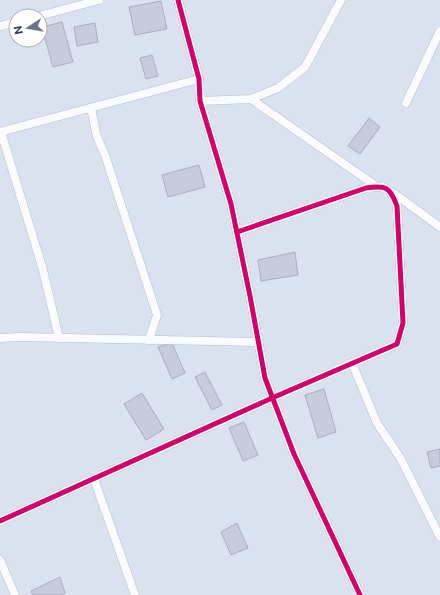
<svg xmlns="http://www.w3.org/2000/svg" width="440" height="595" font-family="'Public Sans',sans-serif">
  <style>
    .building { fill: #c7cbdd; stroke: #aaadbe }
    .lines { fill: none; stroke-linecap: round; stroke-linejoin: round }
    .street-casing { stroke: #b4bdcd; stroke-width: 9 }
    .street { stroke: #fafbfd; stroke-width: 8 }
    .cycleway-casing { stroke: #fff; stroke-width: 8 }
    .cycleway { stroke: #d6006c; stroke-width: 5 }
  </style>
  <rect width="100%" height="100%" fill="#dbe2ef"/>
  <g class="building">
    <polygon points="161,1 167,29 135,35 129,7"/>
    <polygon points="62,22 73,62 53,67 42,27"/>
    <polygon points="95,23 98,42 77,46 74,27"/>
    <polygon points="152,55 158,76 146,79 140,58"/>
    <polygon points="369,118 380,127 360,154 348,146"/>
    <polygon points="199,165 205,187 168,197 162,175"/>
    <polygon points="295,252 298,275 261,281 258,260"/>
    <polygon points="172,343 185,373 172,379 158,347"/>
    <polygon points="205,372 222,405 212,410 195,377"/>
    <polygon points="324,389 336,432 318,438 305,395"/>
    <polygon points="142,393 164,429 146,440 124,404"/>
    <polygon points="244,422 258,455 243,461 229,428"/>
    <polygon points="440,449 440,466 431,468 427,452"/>
    <polygon points="237,523 248,548 231,555 221,532"/>
    <polygon points="60,577 65,593 61,595 33,595 31,591"/>
  </g>
  <g class="lines">
    <g class="street-casing">
      <g id="street">
        <polyline points="178,0 199,79 200,101 231,204 250,296 265,378 294,454 360,595"/>
        <polyline points="39,16 99,0"/>
        <polyline points="0,26 16,22"/>
        <polyline points="251,99 376,186"/>
        <polyline points="200,101 251,99 278,88 305,67 341,0"/>
        <polyline points="406,103 440,31"/>
        <polyline points="91,108 97,137 105,155 157,315 149,340"/>
        <polyline points="0,132 199,79"/>
        <polyline points="1,132 43,270 59,338"/>
        <polyline points="392,192 440,227"/>
        <polyline points="0,338 20,337 258,342"/>
        <polyline points="352,363 377,423 401,459 440,537"/>
        <polyline points="94,479 135,595"/>
        <path d="M 0,521 L 272,398 L 397,344 L 403,323 L 397,206 C 390,187 386,185 366,188 L 237,232"/>
        <polyline points="0,560 15,595"/>
      </g>
    </g>
    <use href="#street" class="street"/>
    <g class="cycleway-casing">
      <g id="cycleway">
        <polyline points="178,0 199,79 200,101 231,204 250,296 265,378 294,454 360,595"/>
        <path d="M 0,521 L 272,398 L 397,344 L 403,323 L 397,206 C 390,187 386,185 366,188 L 237,232"/>
      </g>
    </g>
    <use href="#cycleway" class="cycleway"/>
  </g>
  <g transform="translate(28 28) rotate(258)"><circle r="19" fill="#ffffff" stroke="#abb0b9"/>
  <path d="M0-3L7 15L0 10L-7 15Z" fill="#6b7488"/>
  <text y="-6" font-size="11" font-weight="bold" text-anchor="middle" fill="#2e3950">N</text>
  </g>
</svg>
